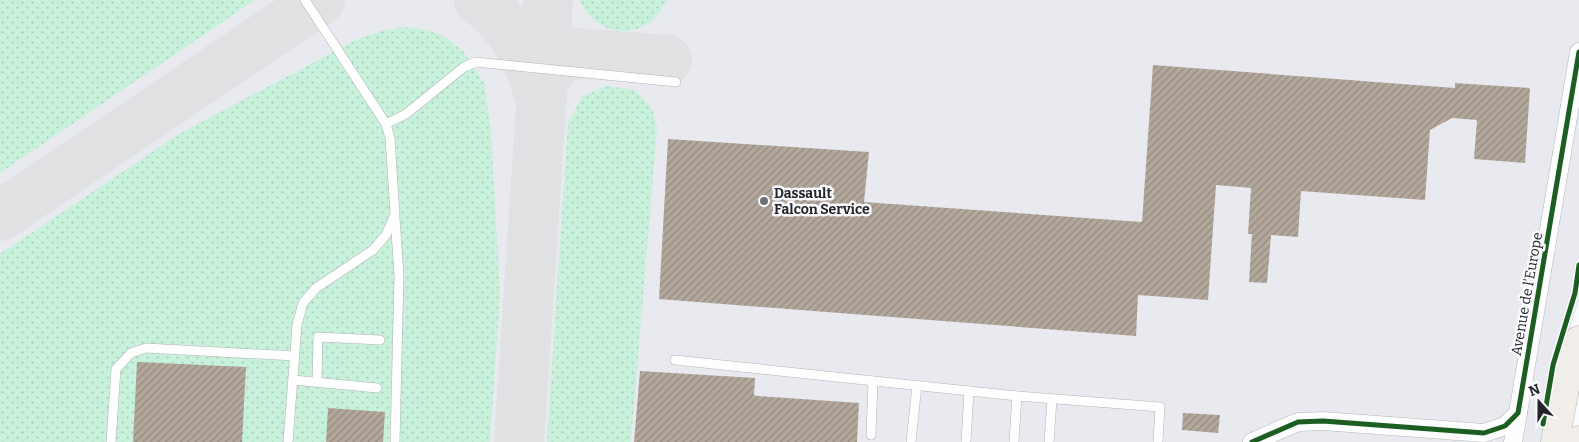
<svg xmlns="http://www.w3.org/2000/svg" width="1579" height="442" font-family="Bitter,serif">
  <style>
    .built { fill: #e8eaef }
    .grass { fill: url(#grass-dots) }
    .lines { fill: none; stroke-linecap: round; stroke-linejoin: round }
    .taxiway { stroke: #e0e1e2; stroke-width: 50 }
    .building { fill: url(#building-hatch) }
    .lane-casing { stroke: #b2b4b6; stroke-width: 10 }
    .street-casing { stroke: #b2b4b6; stroke-width: 19 }
    .primary-casing { stroke: #bab7ae; stroke-width: 29 }
    .lane { stroke: #fefeff; stroke-width: 9 }
    .street { stroke: #fefeff; stroke-width: 18 }
    .primary { stroke: #f1eee9; stroke-width: 28 }
    .cycleway-casing { stroke: #f9fbfe; stroke-width: 8 }
    .cycleway { stroke: #1b5e20; stroke-width: 5 }
    .poi-dot { fill: #6f7073; stroke: #f9fbfe; stroke-width: 2 }
    .labels { text-anchor: middle; dominant-baseline: central; stroke-width: 5; stroke-linejoin: round; paint-order: stroke }
    .poi-label { font-size: 14px; font-weight: bold; fill: #242528; stroke: #f9fbfe; text-anchor: start }
    .street-label { font-size: 14px; fill: #242528; stroke: #f9fbfe }
  </style>
  <defs>
    <pattern id="grass-dots" width="8" height="8" patternUnits="userSpaceOnUse" patternTransform="scale(1.25)"><rect width="8" height="8" fill="#c7f1db"/><path d="M2 2h.1M6 6h.1" fill="none" stroke="#abcebc" stroke-width="1.8" stroke-linecap="round"/></pattern>
    <pattern id="building-hatch" width="6" height="6" patternUnits="userSpaceOnUse" patternTransform="scale(1.25)"><rect width="6" height="6" fill="#b4a89d"/><path d="M-1 1l2-2M0 6l6-6M5 7l2-2" fill="none" stroke="#928980"/></pattern>
  </defs>
  <rect width="100%" height="100%" fill="#fafbfd"/>
  <polygon class="built" points="0,0 1579,0 1579,300 1554,380 1544,442 0,442"/>
  <g class="grass">
    <polygon points="0,0 255,0 0,173"/>
    <path d="M 580,0 L 667,0 C 663,6 659,15 654,19 C 628,42 592,30 580,0 Z"/>
    <polygon points="401,27 427,30 445,37 463,51 484,83 491,131 500,295 490,442 0,442 0,254 179,134 356,40 378,32"/>
    <polygon points="606,86 635,90 652,109 657,128 631,442 547,442 568,122 583,96"/>
  </g>
  <g class="lines">
    <g class="taxiway">
      <path d="M 479,0 C 510,24 529,54 538,93"/>
      <polyline points="542,88 547,74 556,62 575,53 667,60"/>
      <polyline points="0,216 320,0"/>
      <polyline points="519,442 548,0"/>
    </g>
  </g>
  <g class="building">
    <polygon points="1153,65 1455,88 1455,83 1530,88 1525,163 1474,159 1477,120 1452,118 1430,130 1425,200 1301,191 1298,237 1271,235 1267,283 1249,282 1252,234 1248,234 1251,188 1216,185 1208,300 1138,295 1136,336 659,299 668,139 869,152 864,202 1142,222"/>
    <polygon points="137,362 246,367 242,442 133,442"/>
    <polygon points="640,371 755,378 754,395 758,396 859,403 857,442 634,442"/>
    <polygon points="328,408 385,412 383,442 326,442"/>
    <polygon points="1183,413 1220,415 1218,433 1182,430"/>
  </g>
  <g class="lines">
    <g class="lane-casing">
      <g id="lane">
        <polyline points="386,124 406,114 464,67 476,62 676,82"/>
        <polyline points="395,217 399,275 395,442"/>
        <polyline points="675,360 1017,396 1160,407 1158,442"/>
        <polyline points="293,380 377,388"/>
        <polyline points="317,382 318,337 380,340"/>
        <polyline points="871,435 873,381"/>
        <polyline points="111,442 116,369 131,353 146,348 295,356"/>
        <polyline points="288,442 297,325 303,303 316,288 373,250 386,235 395,214 390,138 386,124 305,0"/>
        <polyline points="911,442 917,385"/>
        <polyline points="966,442 969,391"/>
        <polyline points="1014,442 1017,396"/>
        <polyline points="1049,442 1052,399"/>
      </g>
    </g>
    <g class="street-casing">
      <g id="street">
        <polyline points="1252,442 1298,422 1323,421 1484,433 1505,426 1518,413 1579,52"/>
        <polyline points="1513,442 1518,413"/>
      </g>
    </g>
    <g class="primary-casing">
      <g id="primary">
        <polyline points="1555,442 1567,377 1579,340"/>
        <polyline points="1579,442 1579,440"/>
      </g>
    </g>
    <use href="#lane" class="lane"/>
    <use href="#street" class="street"/>
    <use href="#primary" class="primary"/>
    <g class="cycleway-casing">
      <g id="cycleway">
        <polyline points="1543,424 1553,365 1575,293 1579,265"/>
        <polyline points="1252,442 1298,422 1323,421 1484,433 1505,426 1518,413 1579,52"/>
      </g>
    </g>
    <use href="#cycleway" class="cycleway"/>
  </g>
  <circle class="poi-dot" cx="764" cy="201" r="5"/>
  <g class="labels">
    <g class="poi-label">
      <text x="774" y="193">Dassault<tspan x="774" dy="16">Falcon Service</tspan></text>
    </g>
    <g class="street-label">
      <text transform="translate(1527 294) rotate(-80)">Avenue de l'Europe</text>
    </g>
  </g>
  <g transform="translate(1539 402) rotate(339)" stroke="#f9fbfe" stroke-width="4" paint-order="stroke">
  <path d="M0-4L9 19L0 12L-9 19Z" fill="#242528"/>
  <text y="-8" font-size="14" font-weight="bold" text-anchor="middle" fill="#242528">N</text>
  </g>
</svg>
